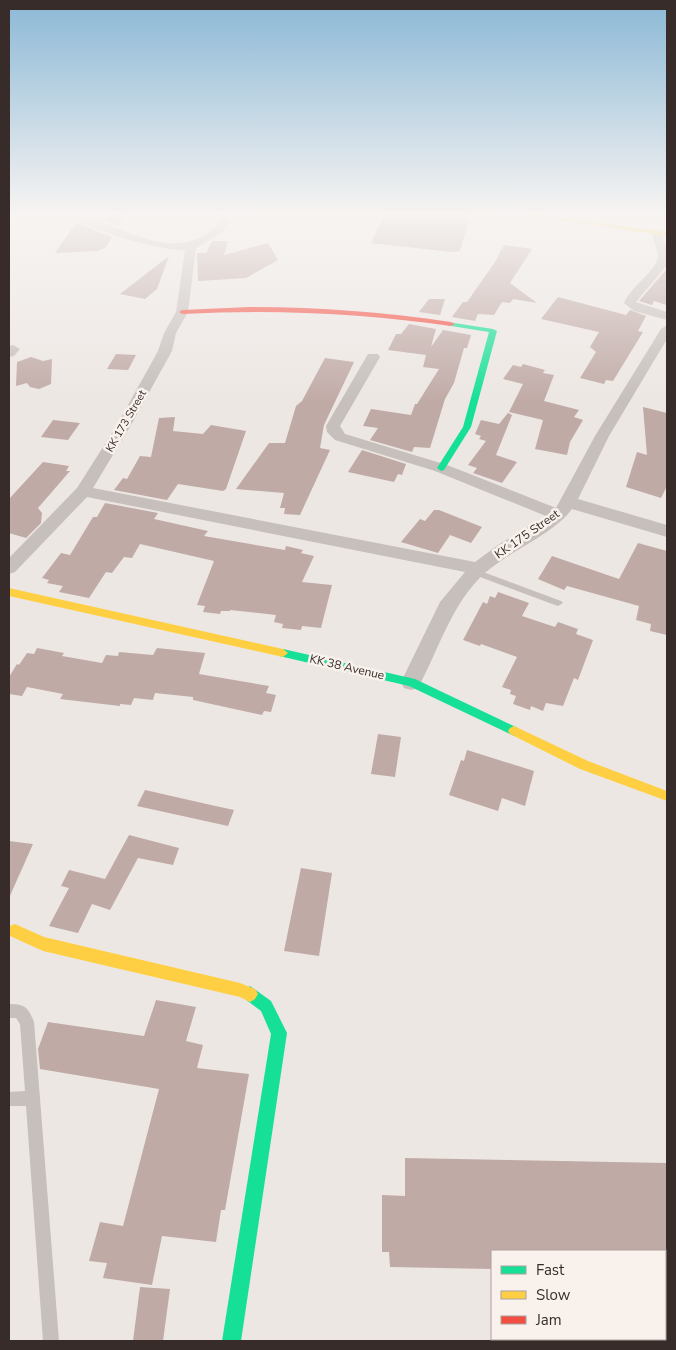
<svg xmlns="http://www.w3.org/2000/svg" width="676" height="1350" font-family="'Nunito Sans',sans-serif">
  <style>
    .building { fill: #c0aaa6 }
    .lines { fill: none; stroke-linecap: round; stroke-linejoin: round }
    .lane { fill: #c6bfbc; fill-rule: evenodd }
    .street { fill: #c6bfbc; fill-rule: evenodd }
    .fast { fill: #16e098; fill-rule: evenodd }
    .slow { fill: #ffcf43; fill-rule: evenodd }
    .jam { fill: #f24e42; fill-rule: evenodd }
    .labels { text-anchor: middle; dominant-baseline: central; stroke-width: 5; stroke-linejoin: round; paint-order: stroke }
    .far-street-label { font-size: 11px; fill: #372c2a; stroke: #f9f1eb }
    .street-label { font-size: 12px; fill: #372c2a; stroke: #f9f1eb }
  </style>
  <rect width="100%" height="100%" fill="#ede7e3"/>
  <g class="building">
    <polygon points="116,213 125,213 118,226 102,220"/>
    <polygon points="385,213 471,213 460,251 452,252 371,243"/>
    <polygon points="76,223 112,237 106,247 98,251 55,253"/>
    <polygon points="212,241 228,241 224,255 268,243 278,260 246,278 198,281 197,253 206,253"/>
    <polygon points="504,245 532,249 510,283 537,303 513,299 510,303 502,302 494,315 478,314 475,321 452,317 463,302 467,302 495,262"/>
    <polygon points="169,256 157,289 145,299 120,294"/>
    <polygon points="665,271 667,272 667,305 654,301 652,305 639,301"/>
    <polygon points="558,297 626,315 630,310 646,316 638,331 643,332 613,381 606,380 604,384 580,378 596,352 590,347 599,332 541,319"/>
    <polygon points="429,299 445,299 440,315 419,312"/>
    <polygon points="409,324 436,329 431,347 443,330 471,335 467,348 464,348 454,383 445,399 430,448 414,447 412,452 370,440 378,428 363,426 371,409 411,415 415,404 417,404 439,369 423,367 426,355 388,350 396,334 401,334"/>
    <polygon points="116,354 136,355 128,370 107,369"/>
    <polygon points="31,357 43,361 52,359 51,384 39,389 30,387 27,383 16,386 17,362"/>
    <polygon points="325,358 354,362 324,425 320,448 330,450 300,515 284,514 285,508 280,508 284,493 236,489 269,443 285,443 296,406 302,401"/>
    <polygon points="523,364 545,370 543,373 554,375 544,401 579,410 574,417 583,420 570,442 567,455 535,449 543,420 509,412 523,384 503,379 513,365 521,367"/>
    <polygon points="643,407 667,413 667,486 661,498 626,487 637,452 647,455"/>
    <polygon points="508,413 512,415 496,455 517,462 502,483 473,473 477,468 468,465 486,441 479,439 481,436 475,434 481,420 499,424"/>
    <polygon points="175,417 173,431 203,434 211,425 246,431 226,489 223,491 178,484 167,500 114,490 123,478 127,479 140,456 151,457 159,418"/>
    <polygon points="53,420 80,423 68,440 41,437"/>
    <polygon points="362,450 406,464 402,475 398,474 394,482 348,472"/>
    <polygon points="43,462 69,466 66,471 70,471 38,508 42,513 41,523 26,538 9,533 9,499"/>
    <polygon points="105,503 158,513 154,519 208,531 204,536 285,550 286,546 303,550 301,553 314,556 302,582 332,585 321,628 302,626 301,630 282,628 283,624 274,622 276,615 230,610 230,611 221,611 220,614 203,612 205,606 197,605 214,561 140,544 132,558 124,557 112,573 106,572 89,598 59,592 63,586 47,583 49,580 42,578 61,553 70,555 93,517 97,517"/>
    <polygon points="434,510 439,510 482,527 471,543 450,535 438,553 401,542 420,519 425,521"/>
    <polygon points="638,543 667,551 667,635 650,631 651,624 636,620 639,606 567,586 564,590 538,579 552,556 619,579"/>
    <polygon points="498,592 529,603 522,616 555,627 558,622 578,629 576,634 593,640 578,680 574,678 563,706 546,703 543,711 531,706 530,710 513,704 516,696 510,694 511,690 502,687 517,657 481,644 480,646 463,640 483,602 487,604 490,596 495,598"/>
    <polygon points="37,648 64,653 62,656 102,663 106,655 118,656 119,652 153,655 157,648 205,653 199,674 269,686 266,693 276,695 271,712 264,711 262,715 193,700 193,697 155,693 153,700 134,698 131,705 120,704 120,706 60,699 63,694 27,687 22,696 9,694 9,677 17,664 19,665 27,653 34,654"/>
    <polygon points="378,734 401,737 395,777 371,774"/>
    <polygon points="467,750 534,771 525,806 502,798 498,811 449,795 461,760 464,761"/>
    <polygon points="145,790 211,805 234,810 228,826 137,806"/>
    <polygon points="129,835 179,848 173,865 138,858 110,910 92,904 78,933 49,926 69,888 61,886 69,870 105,879"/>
    <polygon points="9,841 33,844 9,898"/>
    <polygon points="301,868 332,873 319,956 284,951"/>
    <polygon points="156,1000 196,1007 186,1041 203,1045 197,1068 249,1074 225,1210 221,1210 216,1242 162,1236 152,1285 103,1278 107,1263 89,1261 100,1222 123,1226 159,1089 40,1069 38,1049 48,1022 144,1036"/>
    <polygon points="405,1158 667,1163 667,1251 492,1251 492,1269 390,1267 389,1252 382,1252 382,1195 405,1196"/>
    <polygon points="140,1287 170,1289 163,1341 133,1341"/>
  </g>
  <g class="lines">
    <g class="lane">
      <polygon points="475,569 561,601 563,603 558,606 555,605 472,574 471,572 472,570"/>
      <path d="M 9,1004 C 25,1004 28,1007 34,1022 L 59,1341 L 43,1341 L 26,1106 L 9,1106 L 9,1092 L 25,1091 L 20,1024 L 16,1018 L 9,1018 Z"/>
    </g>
    <g class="street">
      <path d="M 214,213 L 224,213 L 229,223 L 220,234 L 196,248 L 188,312 L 176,333 L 172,351 L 131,425 L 93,488 L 475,562 L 498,545 L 546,516 L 435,471 L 335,440 L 327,432 L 326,426 L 368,354 L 378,354 L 380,357 L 340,426 L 345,434 L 447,465 L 556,508 L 595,436 L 661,329 L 667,325 L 667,339 L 609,436 L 578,499 L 667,525 L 667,537 L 572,509 C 555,533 510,551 486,572 C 452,602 439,649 418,688 L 411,690 L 404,688 L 401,682 L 440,602 L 465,572 L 87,497 L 15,572 L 9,574 L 9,558 L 77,488 L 117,425 L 158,351 L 164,333 L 176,312 L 185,250 C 167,252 89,231 77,219 L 82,216 C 120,225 164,258 203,236 C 210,231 216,228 219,220 Z"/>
      <path d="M 656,229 L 661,232 L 667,249 L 667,265 L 636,302 L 667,312 L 667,320 L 634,311 L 624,303 C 629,288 659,269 658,255 C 657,248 653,239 651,232 Z"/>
      <polygon points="13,345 20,349 14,356 9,357 9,346"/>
    </g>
    <g class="fast">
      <polygon points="448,322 493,329 497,331 471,427 444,470 441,471 437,468 463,427 489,332 451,326 448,326"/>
      <polygon points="283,649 415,679 518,728 520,731 518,734 514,736 510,734 409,686 279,656 278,653 279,650"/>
      <polygon points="250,986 271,1001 287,1033 241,1341 222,1341 271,1034 261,1011 245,999 242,994 245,989"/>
    </g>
    <g class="slow">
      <polygon points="510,213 528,213 667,232 667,236"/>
      <polygon points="9,588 283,649 288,653 283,657 9,596"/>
      <polygon points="514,726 588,761 667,791 667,801 580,769 510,734 508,731 510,728"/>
      <polygon points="15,924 44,937 240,983 255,989 258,994 255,999 250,1002 240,997 43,951 10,936 10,926"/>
    </g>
    <path class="jam" d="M 249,307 C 317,307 384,312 451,322 L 455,324 L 451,326 C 361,313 272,309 182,314 L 179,312 L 182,310 Z"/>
  </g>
  <linearGradient id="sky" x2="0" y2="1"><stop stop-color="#8bb8d6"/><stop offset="0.53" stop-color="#f7f4f2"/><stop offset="1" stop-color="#f7f4f2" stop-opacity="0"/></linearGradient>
  <rect width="676" height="402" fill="url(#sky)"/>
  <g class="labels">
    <g class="far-street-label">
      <text transform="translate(126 421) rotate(-60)">KK 173 Street</text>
    </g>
    <g class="street-label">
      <text transform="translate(527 534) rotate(-35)">KK 175 Street</text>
      <text transform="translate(347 667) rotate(13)">KK 38 Avenue</text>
    </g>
  </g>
  <rect width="676" height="1350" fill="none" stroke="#372c2a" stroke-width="20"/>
  <rect x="491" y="1250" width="175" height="90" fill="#f9f1eb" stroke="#aba29e"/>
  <rect x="501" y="1266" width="25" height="8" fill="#16e098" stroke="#aba29e"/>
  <text x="536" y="1275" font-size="15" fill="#372c2a">Fast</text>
  <rect x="501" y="1291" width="25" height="8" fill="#ffcf43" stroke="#aba29e"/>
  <text x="536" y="1300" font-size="15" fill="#372c2a">Slow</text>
  <rect x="501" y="1316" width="25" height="8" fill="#f24e42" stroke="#aba29e"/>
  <text x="536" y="1325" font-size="15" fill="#372c2a">Jam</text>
</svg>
